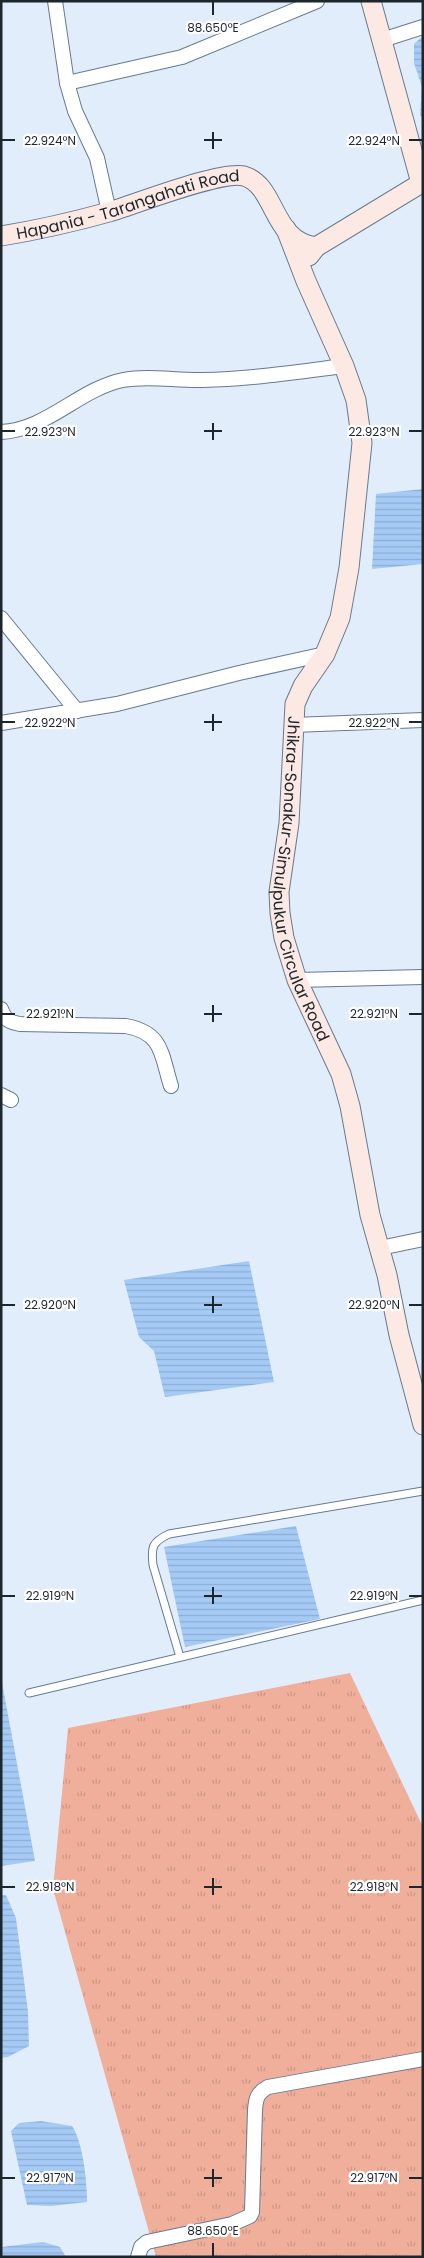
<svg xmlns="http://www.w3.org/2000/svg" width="424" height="2258" font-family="Poppins,sans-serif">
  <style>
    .grass { fill: url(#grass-tufts) }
    .water { fill: url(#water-rules) }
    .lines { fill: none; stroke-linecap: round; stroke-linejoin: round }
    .lane-casing { stroke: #687a8e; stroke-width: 9 }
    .street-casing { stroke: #687a8e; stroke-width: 16 }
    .secondary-casing { stroke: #687a8e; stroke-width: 21 }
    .lane { stroke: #fff; stroke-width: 7 }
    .street { stroke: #fff; stroke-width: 14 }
    .secondary { stroke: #fce9e4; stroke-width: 19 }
    .ticks { fill: none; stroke: #1d252d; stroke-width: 2 }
    .labels { text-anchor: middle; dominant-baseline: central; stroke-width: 4.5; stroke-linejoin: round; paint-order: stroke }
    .street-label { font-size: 16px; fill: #1d252d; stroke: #fff }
    .ticks-label { font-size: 12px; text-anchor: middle; fill: #1d252d; stroke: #fff; stroke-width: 4.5; stroke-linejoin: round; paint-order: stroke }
  </style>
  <defs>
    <pattern id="grass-tufts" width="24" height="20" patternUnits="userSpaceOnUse" patternTransform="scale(1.25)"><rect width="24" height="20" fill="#f0af9b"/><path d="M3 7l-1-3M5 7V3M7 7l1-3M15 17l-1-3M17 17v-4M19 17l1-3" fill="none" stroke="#cd9686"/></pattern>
    <pattern id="water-rules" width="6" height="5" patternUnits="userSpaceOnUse" patternTransform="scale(1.25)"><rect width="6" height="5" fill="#a4caf5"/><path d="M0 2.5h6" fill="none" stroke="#8dadd2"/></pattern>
  </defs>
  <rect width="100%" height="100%" fill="#e1edfb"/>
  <polygon class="grass" points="350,1673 423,1827 423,2257 156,2257 53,1889 68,1728"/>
  <g class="water">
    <polygon points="423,36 423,118 420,115 422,87 414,63 414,44"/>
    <polygon points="423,489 423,564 372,569 376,494"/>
    <polygon points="249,1261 274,1382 165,1397 154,1351 139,1337 124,1280"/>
    <polygon points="296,1526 320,1619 185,1647 164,1547"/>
    <polygon points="1,1677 35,1861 1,1866"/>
    <polygon points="1,1895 6,1895 16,1918 28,2012 29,2046 8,2057 1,2058"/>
    <path d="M 41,2121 L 72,2126 C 83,2142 87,2182 87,2202 L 51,2206 L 27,2205 L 11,2131 L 19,2123 Z"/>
    <polygon points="43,2242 60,2247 66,2257 1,2257 1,2247"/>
  </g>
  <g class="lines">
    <g class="lane-casing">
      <g id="lane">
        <path d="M 180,1657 L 153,1565 C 151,1547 152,1542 169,1534 L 423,1491"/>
        <polyline points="29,1693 423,1600"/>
      </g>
    </g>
    <g class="street-casing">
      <g id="street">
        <polyline points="55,1 67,83 75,111 97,158 109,212"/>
        <polyline points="382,40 423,27"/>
        <polyline points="67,83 182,57 317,1"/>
        <path d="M 1,432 C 47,430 79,389 123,380 C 149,375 177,381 203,380 C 250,379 297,372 344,366"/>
        <polyline points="1,618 77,711"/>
        <polyline points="1,723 117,704 239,673 325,654"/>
        <polyline points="293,725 423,720"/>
        <polyline points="297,980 423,977"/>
        <path d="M 1,1009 C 5,1020 9,1022 20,1024 L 126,1026 C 163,1033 161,1054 171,1086"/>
        <polyline points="1,1095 11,1100"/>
        <polyline points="380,1248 423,1239"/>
        <path d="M 138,2257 L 141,2247 L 147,2242 L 232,2224 L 250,2216 L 252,2212 L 255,2110 C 256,2098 257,2093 268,2087 L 423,2059"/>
      </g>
    </g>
    <g class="secondary-casing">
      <g id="secondary">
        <polyline points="371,1 421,183"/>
        <path id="s1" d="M 286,229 L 306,281 L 344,366 L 356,400 L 362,443 L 349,568 L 340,618 L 325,654 L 303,686 L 295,704 L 289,823 L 279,892 L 280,913 L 284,938 L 297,980 L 341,1074 L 350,1106 L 370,1215 L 387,1275 L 399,1335 L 423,1425"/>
        <path id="s2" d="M 1,236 C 38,230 73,222 109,212 C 136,204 222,170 244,176 C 277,186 271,241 316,247"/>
        <polyline points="309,256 316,247 423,182"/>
      </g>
    </g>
    <use href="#lane" class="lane"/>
    <use href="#street" class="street"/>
    <use href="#secondary" class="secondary"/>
  </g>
  <path class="ticks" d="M 213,2 L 213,15M 213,132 L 213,149M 2,140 L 15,140M 204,140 L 222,140M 409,140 L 422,140M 213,423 L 213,440M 2,431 L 15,431M 204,431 L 222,431M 409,431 L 422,431M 213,714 L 213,731M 2,722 L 15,722M 204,722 L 222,722M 409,722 L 422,722M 213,1005 L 213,1022M 2,1014 L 15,1014M 204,1014 L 222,1014M 409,1014 L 422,1014M 213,1296 L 213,1313M 2,1305 L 15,1305M 204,1305 L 222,1305M 409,1305 L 422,1305M 213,1587 L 213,1604M 2,1596 L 15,1596M 204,1596 L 222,1596M 409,1596 L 422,1596M 213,1878 L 213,1895M 2,1887 L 15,1887M 204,1887 L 222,1887M 409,1887 L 422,1887M 213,2169 L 213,2187M 2,2178 L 15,2178M 204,2178 L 222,2178M 409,2178 L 422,2178M 213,2243 L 213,2256"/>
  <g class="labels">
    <g class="street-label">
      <text stroke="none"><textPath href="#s2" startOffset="131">Hapania - Tarangahati Road</textPath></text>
      <text stroke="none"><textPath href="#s1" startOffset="681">Jhikra-Sonakur-Simulpukur Circular Road</textPath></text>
    </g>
  </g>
  <g class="ticks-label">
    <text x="213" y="32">88.650°E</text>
    <text x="50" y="145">22.924°N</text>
    <text x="374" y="145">22.924°N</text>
    <text x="50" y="436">22.923°N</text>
    <text x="374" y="436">22.923°N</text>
    <text x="50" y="727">22.922°N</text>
    <text x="374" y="727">22.922°N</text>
    <text x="50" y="1018">22.921°N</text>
    <text x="374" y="1018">22.921°N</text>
    <text x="50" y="1309">22.920°N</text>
    <text x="374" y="1309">22.920°N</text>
    <text x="50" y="1600">22.919°N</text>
    <text x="374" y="1600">22.919°N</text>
    <text x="50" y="1891">22.918°N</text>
    <text x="374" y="1891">22.918°N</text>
    <text x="50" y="2182">22.917°N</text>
    <text x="374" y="2182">22.917°N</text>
    <text x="213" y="2235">88.650°E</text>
  </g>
  <rect width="424" height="2258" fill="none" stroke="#1d252d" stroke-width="5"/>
</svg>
